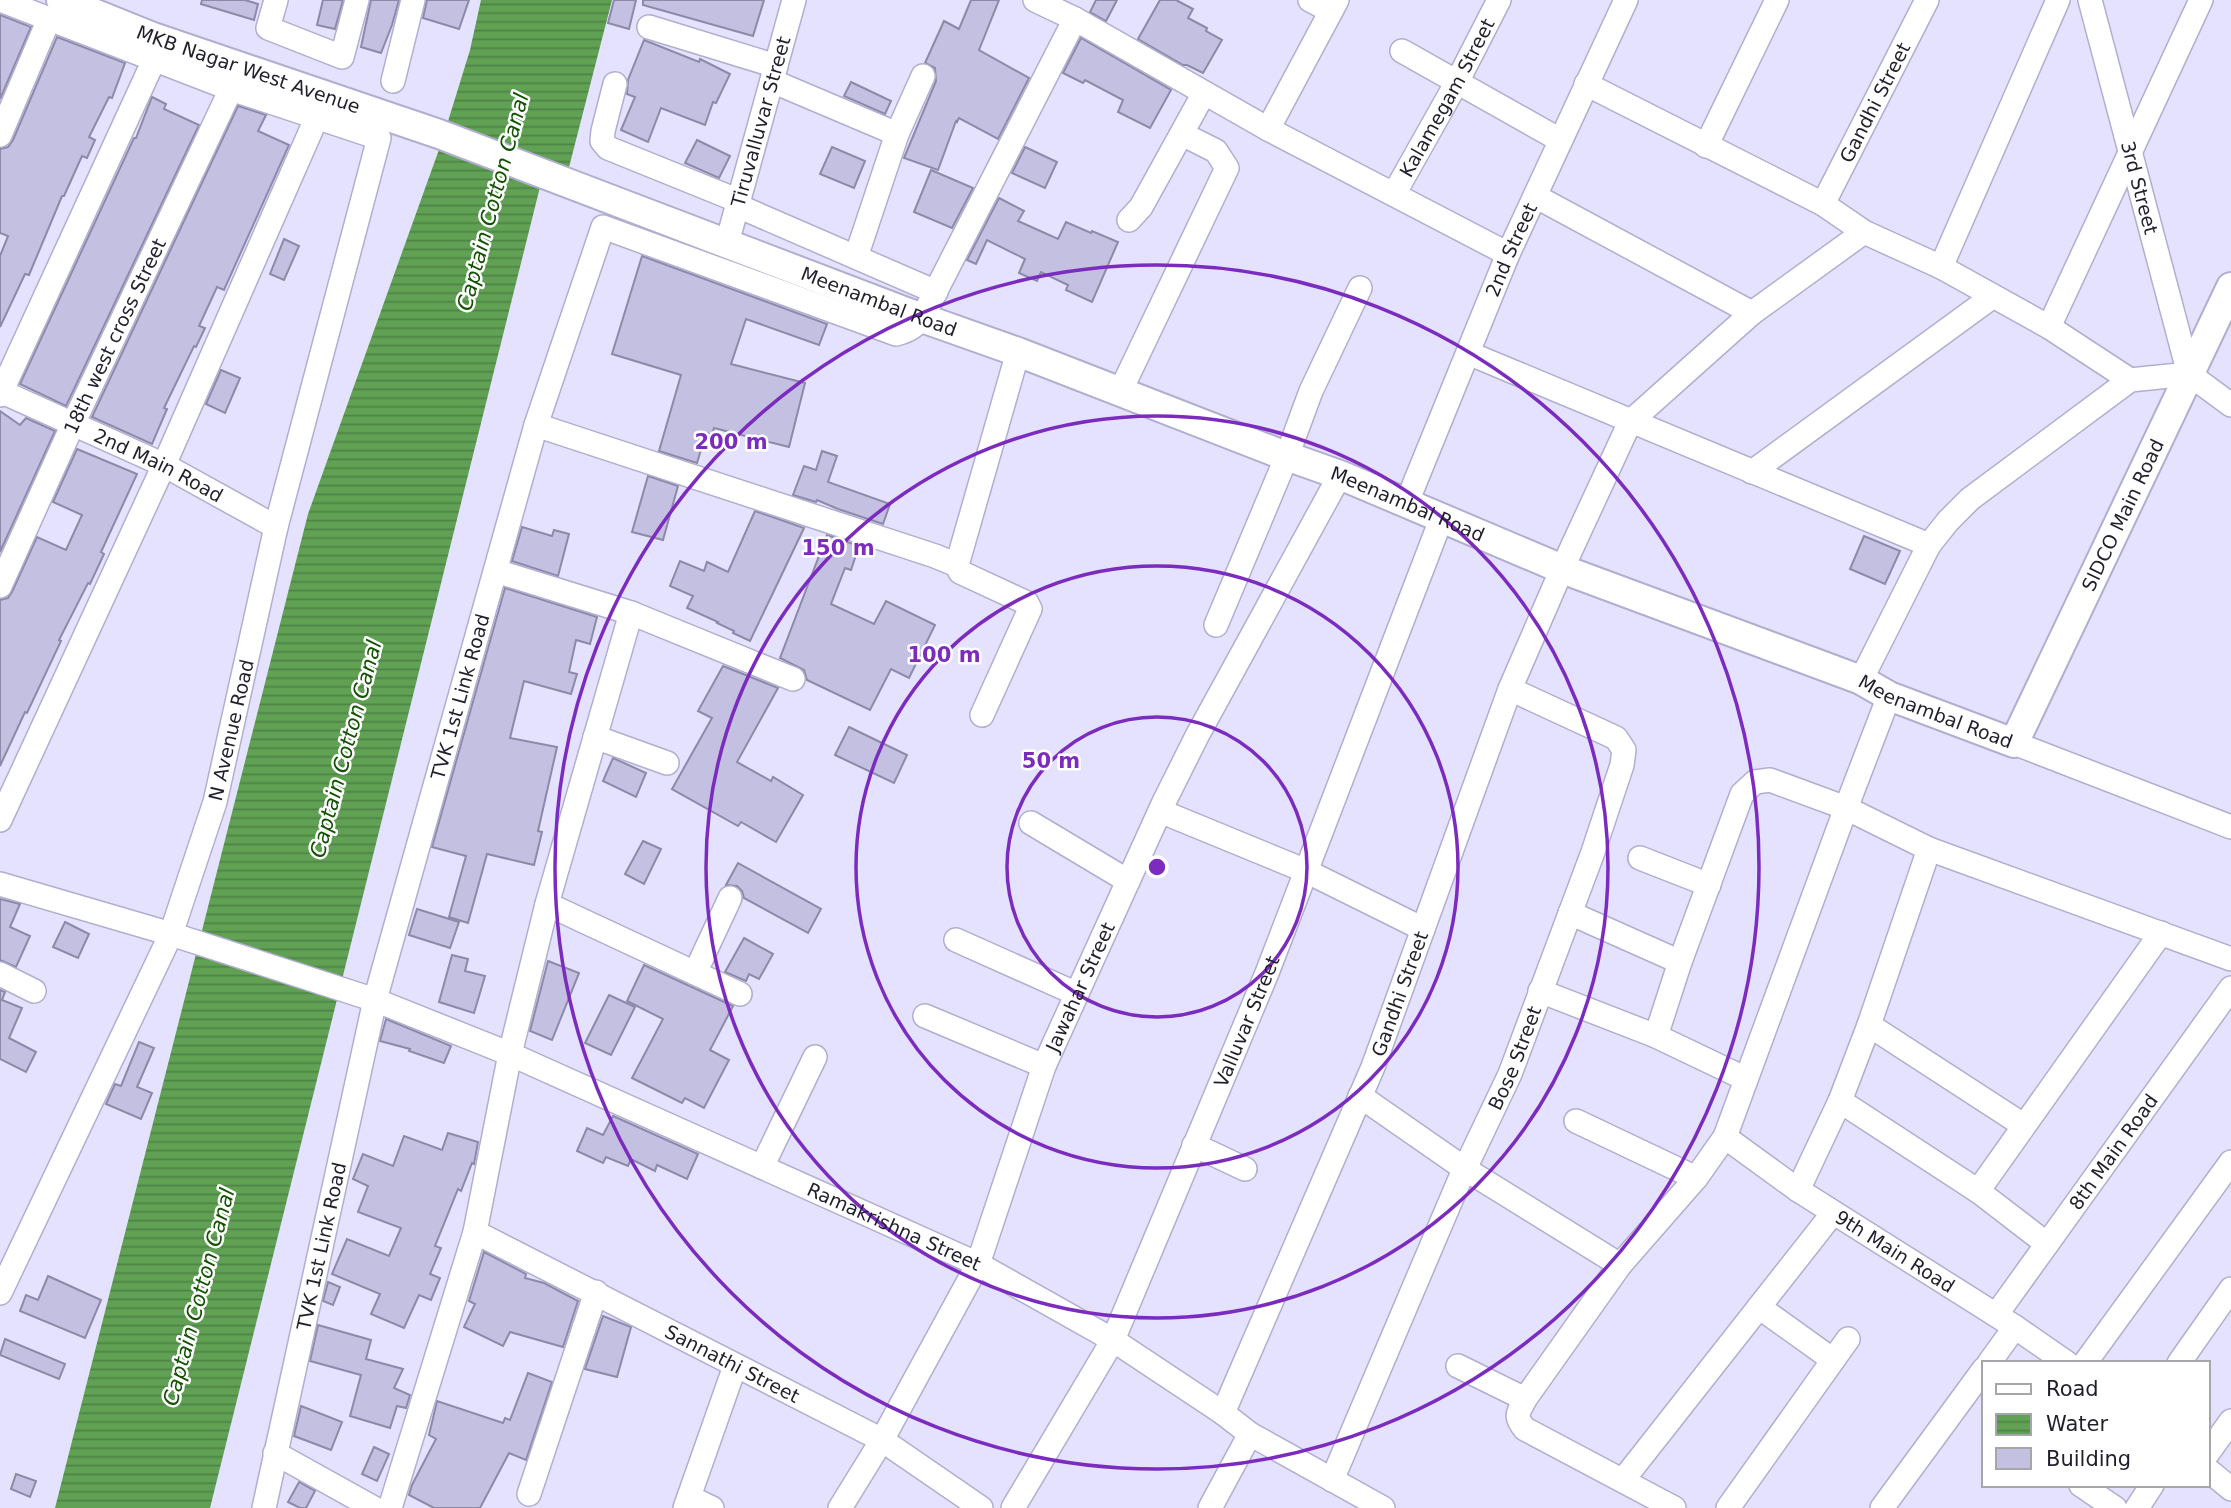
<svg xmlns="http://www.w3.org/2000/svg" width="2231" height="1508" font-family="'DejaVu Sans',sans-serif">
  <style>
    .water { fill: url(#water-rules) }
    .building { fill: #c3c0e2; stroke: #8c89a9; stroke-width: 2 }
    .lines { fill: none; stroke-linecap: round; stroke-linejoin: round }
    .minor-casing { stroke: #b1aed0; stroke-width: 26 }
    .major-casing { stroke: #b1aed0; stroke-width: 32 }
    .minor { stroke: #fff; stroke-width: 23 }
    .major { stroke: #fff; stroke-width: 28 }
    .ring { fill: none; stroke: #7b2cbf; stroke-width: 3.5 }
    .labels { text-anchor: middle; dominant-baseline: central; stroke-width: 5; stroke-linejoin: round; paint-order: stroke }
    .street-label { font-size: 19px; fill: #201f2b; stroke: #fff }
    .water-label { font-size: 21px; font-style: italic; fill: #115300; stroke: #fff }
    .centre { fill: #7b2cbf; stroke: #fff; stroke-width: 3.5 }
    .ring-label { font-size: 21px; text-anchor: middle; font-weight: bold; fill: #7b2cbf; stroke: #fff; stroke-width: 5; stroke-linejoin: round; paint-order: stroke }
  </style>
  <defs>
    <pattern id="water-rules" width="6" height="5" patternUnits="userSpaceOnUse" patternTransform="scale(1.75)"><rect width="6" height="5" fill="#60a154"/><path d="M0 2.5h6" fill="none" stroke="#4f8346"/></pattern>
  </defs>
  <rect width="100%" height="100%" fill="#e4e2fe"/>
  <polygon class="water" points="481,0 612,0 567,175 544,171 210,1508 55,1508 308,514 441,144 470,50"/>
  <g class="building">
    <polygon points="202,0 245,0 258,4 254,20 201,4"/>
    <polygon points="323,0 343,0 335,29 317,25"/>
    <polygon points="371,0 399,0 392,25 381,53 361,47"/>
    <polygon points="427,0 469,0 459,29 423,18"/>
    <polygon points="614,0 636,0 629,29 608,23"/>
    <polygon points="643,0 764,0 753,36 643,5"/>
    <polygon points="971,0 999,0 979,50 1029,78 998,139 959,118 957,122 956,121 938,170 904,158 936,81 935,68 925,63 944,21 959,29"/>
    <polygon points="1096,0 1117,0 1106,21 1090,12"/>
    <polygon points="1160,0 1176,0 1193,9 1188,18 1207,28 1206,31 1222,40 1203,73 1187,65 1183,65 1138,39"/>
    <polygon points="0,15 31,27 0,99"/>
    <polygon points="57,37 125,63 112,98 109,97 89,137 95,140 87,158 82,156 64,196 62,196 29,275 25,274 0,327 0,256 8,236 0,233 0,149 8,147 13,140"/>
    <polygon points="1081,38 1171,90 1150,128 1118,112 1123,100 1085,80 1083,83 1063,73"/>
    <polygon points="644,40 699,62 700,59 730,74 716,103 713,102 705,125 661,108 648,142 621,130 635,97 627,94 628,80"/>
    <polygon points="851,82 891,101 885,114 844,96"/>
    <polygon points="152,97 166,104 164,109 199,125 66,406 20,384 134,138 136,138"/>
    <polygon points="238,106 266,115 258,131 289,145 224,290 217,287 199,326 205,328 196,347 194,346 164,408 167,409 152,444 92,417"/>
    <polygon points="697,140 730,156 719,178 685,163"/>
    <polygon points="832,147 865,161 854,188 820,174"/>
    <polygon points="1025,147 1057,162 1045,188 1012,173"/>
    <polygon points="931,170 973,188 952,228 914,212"/>
    <polygon points="999,198 1024,211 1018,221 1058,239 1066,222 1091,233 1092,231 1118,242 1092,302 1066,290 1068,285 1041,272 1037,281 1019,273 1025,259 987,240 976,264 967,260"/>
    <polygon points="284,239 299,246 284,280 270,274"/>
    <polygon points="642,256 827,324 819,345 746,319 731,364 805,383 789,447 714,428 712,435 706,433 697,463 659,451 681,375 612,354"/>
    <polygon points="221,370 240,378 225,413 206,404"/>
    <polygon points="0,411 20,425 26,418 55,431 0,552"/>
    <polygon points="77,449 137,474 101,552 104,554 90,584 88,583 59,640 61,641 27,713 25,712 0,766 0,600 8,598 12,592 37,537 66,550 82,515 53,502"/>
    <polygon points="822,451 837,456 828,482 890,504 883,524 838,509 817,500 816,502 793,495 804,466 816,470"/>
    <polygon points="648,476 678,486 663,540 632,532"/>
    <polygon points="755,511 804,528 750,641 733,633 734,631 717,623 718,622 687,608 693,596 670,586 680,561 704,571 707,562 728,572"/>
    <polygon points="522,527 552,536 554,530 569,534 558,576 512,561"/>
    <polygon points="827,535 859,546 851,570 845,568 831,604 874,624 886,601 935,625 909,678 891,669 870,710 807,680 804,670 780,658"/>
    <polygon points="1864,536 1900,551 1885,584 1850,569"/>
    <polygon points="505,588 597,617 590,644 576,640 569,672 577,674 571,694 524,681 510,738 557,747 538,831 542,832 534,865 487,854 468,923 449,917 466,856 432,847"/>
    <polygon points="723,666 778,688 737,762 771,781 773,777 803,795 776,842 741,822 738,826 672,789 712,718 698,711"/>
    <polygon points="849,727 907,755 894,783 835,755"/>
    <polygon points="613,758 646,773 636,797 603,781"/>
    <polygon points="643,841 661,849 644,884 625,874"/>
    <polygon points="738,863 821,909 808,933 744,898 742,891 737,886 726,885"/>
    <polygon points="0,899 20,904 10,927 30,936 16,967 0,960"/>
    <polygon points="417,909 459,922 450,948 409,935"/>
    <polygon points="65,922 89,934 78,958 53,947"/>
    <polygon points="744,938 773,954 759,979 749,974 746,981 725,972"/>
    <polygon points="452,955 468,959 465,971 485,976 474,1013 439,1002"/>
    <polygon points="548,961 579,973 552,1040 530,1031"/>
    <polygon points="644,965 733,1006 710,1050 729,1060 704,1108 685,1098 682,1103 632,1078 663,1019 627,1001"/>
    <polygon points="0,990 5,992 2,1000 22,1008 9,1038 36,1052 26,1072 0,1059"/>
    <polygon points="609,995 635,1007 611,1055 585,1043"/>
    <polygon points="386,1019 451,1046 444,1063 409,1051 410,1049 380,1041"/>
    <polygon points="139,1042 154,1048 137,1087 152,1093 141,1119 106,1104 115,1084 121,1086"/>
    <polygon points="613,1116 698,1154 687,1179 657,1165 655,1171 631,1159 628,1166 606,1157 603,1163 577,1151 587,1128 603,1135"/>
    <polygon points="448,1133 478,1142 474,1164 472,1163 461,1191 458,1189 435,1246 441,1248 430,1274 440,1278 431,1300 419,1295 404,1328 371,1314 380,1294 332,1274 347,1239 389,1256 401,1228 358,1212 368,1186 353,1179 363,1154 393,1166 404,1136 442,1150"/>
    <polygon points="484,1252 526,1274 525,1278 544,1283 578,1301 563,1347 510,1332 503,1346 464,1327 475,1304 469,1301"/>
    <polygon points="48,1276 101,1300 85,1338 20,1311 26,1295 38,1300"/>
    <polygon points="328,1282 340,1287 333,1305 323,1301"/>
    <polygon points="603,1316 631,1327 617,1377 585,1369"/>
    <polygon points="318,1325 371,1340 366,1359 403,1369 394,1388 410,1395 406,1408 397,1406 390,1428 350,1416 361,1375 310,1361"/>
    <polygon points="5,1339 65,1364 59,1379 0,1355"/>
    <polygon points="528,1373 552,1382 526,1460 509,1453 480,1508 434,1508 409,1495 412,1485 436,1439 429,1435 437,1401 503,1423 505,1418 510,1420"/>
    <polygon points="301,1406 342,1422 331,1450 294,1436"/>
    <polygon points="374,1447 389,1454 377,1481 362,1474"/>
    <polygon points="16,1474 36,1481 30,1497 11,1489"/>
    <polygon points="299,1482 315,1491 306,1508 300,1508 288,1502"/>
  </g>
  <g class="lines">
    <g class="minor-casing">
      <g id="minor">
        <polyline points="0,0 231,89 379,138 276,527 215,802 171,934 0,1293"/>
        <polyline points="276,0 268,28 342,57 357,0"/>
        <polyline points="1035,0 1075,19 1268,129 1508,254"/>
        <polyline points="1310,0 1331,11"/>
        <path id="s1" d="M 2090,0 L 2189,374"/>
        <polyline points="649,27 776,66"/>
        <polyline points="1402,51 1560,140"/>
        <polyline points="393,81 413,0"/>
        <polyline points="772,81 897,134"/>
        <polyline points="615,84 603,131 602,141 608,148 739,201"/>
        <polyline points="1586,84 1823,204 1864,232 1941,267 2049,327 2130,380"/>
        <polyline points="1268,129 1337,0"/>
        <polyline points="0,135 49,19"/>
        <polyline points="1706,146 1777,0"/>
        <path id="s2" d="M 1394,194 L 1457,82 L 1499,0"/>
        <polyline points="1535,196 1752,313"/>
        <path id="s3" d="M 1823,204 L 1927,0"/>
        <polyline points="738,206 936,292"/>
        <polyline points="1129,220 1141,207 1204,93"/>
        <path id="s4" d="M 727,243 L 794,0"/>
        <polyline points="856,257 897,134 923,76"/>
        <polyline points="1941,267 2058,0"/>
        <polyline points="2049,327 2201,0"/>
        <polyline points="1468,353 1929,545"/>
        <path id="s5" d="M 0,391 L 164,465 L 276,527"/>
        <polyline points="1120,392 1227,168 1216,151 1182,134"/>
        <polyline points="0,395 154,60"/>
        <polyline points="536,425 935,556 957,565"/>
        <polyline points="1752,472 1992,297"/>
        <path id="s6" d="M 1407,502 L 1508,254 L 1626,0"/>
        <polyline points="496,571 631,613 793,679"/>
        <path id="s7" d="M 0,586 L 73,424 L 231,89"/>
        <polyline points="1216,625 1287,456 1311,391 1360,288"/>
        <polyline points="1861,680 1929,545 1948,521 1970,499 2130,380 2189,374 2231,405"/>
        <polyline points="982,715 1030,609 1027,603 960,572 957,565 1018,352"/>
        <polyline points="595,737 667,763"/>
        <polyline points="2014,743 2231,827"/>
        <polyline points="1160,811 1306,871 1423,929"/>
        <polyline points="0,820 164,465 316,119"/>
        <polyline points="1031,823 1128,881"/>
        <polyline points="1640,858 1709,885"/>
        <path id="s8" d="M 0,884 L 171,934 L 375,1000 L 510,1054 L 978,1264 L 1113,1340 L 1223,1413 L 1250,1434 L 1383,1508"/>
        <polyline points="547,904 740,994"/>
        <polyline points="1570,913 1680,962"/>
        <polyline points="956,940 1077,994"/>
        <polyline points="695,973 730,898"/>
        <polyline points="0,974 34,991"/>
        <polyline points="1540,991 1656,1036 1746,1079"/>
        <polyline points="925,1016 1044,1066"/>
        <polyline points="1869,1025 2023,1125"/>
        <polyline points="1656,1036 1680,962 1742,794 1755,782 1770,780 1846,808 1929,849 2231,959"/>
        <polyline points="1360,1096 1465,1169 1620,1265"/>
        <polyline points="1840,1101 1978,1191 2047,1244"/>
        <polyline points="1576,1121 1696,1178"/>
        <path id="s9" d="M 1725,1137 L 1798,1190 L 2015,1327 L 2067,1363"/>
        <polyline points="1194,1145 1245,1169"/>
        <polyline points="762,1167 815,1057"/>
        <polyline points="1798,1190 1840,1101 1869,1025 1929,849"/>
        <polyline points="1978,1191 2161,933"/>
        <path id="s10" d="M 475,1232 L 882,1440 L 981,1508"/>
        <polyline points="1759,1307 1833,1360"/>
        <path id="s11" d="M 1996,1315 L 2231,988"/>
        <polyline points="1989,1363 2015,1327"/>
        <polyline points="2085,1363 2231,1162"/>
        <polyline points="2179,1363 2231,1289"/>
        <polyline points="1458,1366 1525,1399"/>
        <path id="s12" d="M 1223,1413 L 1373,1067 L 1510,689 L 1562,569 L 1630,422 L 1752,313 L 1864,232"/>
        <polyline points="275,1453 374,1508"/>
        <polyline points="2208,1453 2231,1421"/>
        <polyline points="2208,1470 2231,1489"/>
        <path id="s13" d="M 1332,1480 L 1460,1179 L 1510,1074 L 1593,852 L 1622,765 L 1624,750 L 1616,738 L 1510,689"/>
        <polyline points="1623,1480 1833,1213"/>
        <polyline points="2081,1485 2115,1508"/>
        <polyline points="529,1494 596,1292"/>
        <polyline points="689,1497 712,1508"/>
        <path id="s14" d="M 264,1508 L 375,1000 L 536,425 L 603,227 L 896,334 C 908,331 914,327 922,318 L 1075,19"/>
        <polyline points="390,1508 475,1232 510,1054 547,904 631,613"/>
        <polyline points="685,1508 735,1366"/>
        <path id="s15" d="M 840,1508 L 882,1440 L 978,1264 L 1044,1066 L 1164,802 L 1197,736 L 1340,475"/>
        <path id="s16" d="M 1013,1508 L 1113,1340 L 1267,973 L 1442,517"/>
        <polyline points="1210,1508 1250,1434"/>
        <path d="M 1674,1508 L 1525,1429 C 1514,1416 1518,1413 1525,1399 L 1620,1265 L 1696,1178 L 1725,1137 L 1846,808 L 1889,696"/>
        <polyline points="1728,1508 1848,1339"/>
        <polyline points="1882,1508 1984,1369"/>
        <polyline points="2137,1508 2152,1485"/>
      </g>
    </g>
    <g class="major-casing">
      <g id="major">
        <path id="s17" d="M 61,0 L 153,37 L 439,134 L 922,318 L 1018,352 L 1278,453 L 1340,475 L 1562,569 L 1861,680 L 1889,696 L 2014,743 L 2231,287"/>
      </g>
    </g>
    <use href="#minor" class="minor"/>
    <use href="#major" class="major"/>
  </g>
  <g class="ring">
    <circle cx="1157" cy="867" r="150"/>
    <circle cx="1157" cy="867" r="301"/>
    <circle cx="1157" cy="867" r="451"/>
    <circle cx="1157" cy="867" r="602"/>
  </g>
  <g class="labels">
    <g class="street-label">
      <text stroke="none"><textPath href="#s17" startOffset="200">MKB Nagar West Avenue</textPath></text>
      <text stroke="none"><textPath href="#s2" startOffset="110">Kalamegam Street</textPath></text>
      <text stroke="none"><textPath href="#s3" startOffset="114">Gandhi Street</textPath></text>
      <text stroke="none"><textPath href="#s4" startOffset="126">Tiruvalluvar Street</textPath></text>
      <text stroke="none"><textPath href="#s1" startOffset="194">3rd Street</textPath></text>
      <text stroke="none"><textPath href="#s6" startOffset="273">2nd Street</textPath></text>
      <text stroke="none"><textPath href="#s17" startOffset="872">Meenambal Road</textPath></text>
      <text stroke="none"><textPath href="#s7" startOffset="275">18th west cross Street</textPath></text>
      <text stroke="none"><textPath href="#s5" startOffset="175">2nd Main Road</textPath></text>
      <text stroke="none"><textPath href="#s17" startOffset="1438">Meenambal Road</textPath></text>
      <text stroke="none"><textPath href="#s17" startOffset="2343">SIDCO Main Road</textPath></text>
      <text stroke="none"><textPath href="#s14" startOffset="835">TVK 1st Link Road</textPath></text>
      <text stroke="none"><textPath href="#s17" startOffset="2006">Meenambal Road</textPath></text>
      <text transform="translate(231 730) rotate(-77)">N Avenue Road</text>
      <text stroke="none"><textPath href="#s15" startOffset="576">Jawahar Street</textPath></text>
      <text stroke="none"><textPath href="#s12" startOffset="455">Gandhi Street</textPath></text>
      <text stroke="none"><textPath href="#s16" startOffset="541">Valluvar Street</textPath></text>
      <text stroke="none"><textPath href="#s13" startOffset="460">Bose Street</textPath></text>
      <text stroke="none"><textPath href="#s11" startOffset="201">8th Main Road</textPath></text>
      <text stroke="none"><textPath href="#s8" startOffset="959">Ramakrishna Street</textPath></text>
      <text stroke="none"><textPath href="#s14" startOffset="268">TVK 1st Link Road</textPath></text>
      <text stroke="none"><textPath href="#s9" startOffset="205">9th Main Road</textPath></text>
      <text stroke="none"><textPath href="#s10" startOffset="289">Sannathi Street</textPath></text>
    </g>
    <g class="water-label">
      <text transform="translate(493 202) rotate(-75)">Captain Cotton Canal</text>
      <text transform="translate(346 749) rotate(-75)">Captain Cotton Canal</text>
      <text transform="translate(199 1297) rotate(-75)">Captain Cotton Canal</text>
    </g>
  </g>
  <circle cx="1157" cy="867" r="10" class="centre"/>
  <g class="ring-label">
    <text x="731" y="449">200 m</text>
    <text x="838" y="555">150 m</text>
    <text x="944" y="662">100 m</text>
    <text x="1051" y="768">50 m</text>
  </g>
  <rect x="1982" y="1361" width="228" height="126" fill="#ffffff" stroke="#a6a5aa" stroke-width="2"/>
  <rect x="1996" y="1384" width="35" height="10" fill="#ffffff" stroke="#a6a5aa" stroke-width="2"/>
  <text x="2046" y="1396" font-size="21" fill="#201f2b">Road</text>
  <rect x="1996" y="1414" width="35" height="21" fill="url(#water-rules)" stroke="#a6a5aa" stroke-width="2"/>
  <text x="2046" y="1431" font-size="21" fill="#201f2b">Water</text>
  <rect x="1996" y="1448" width="35" height="21" fill="#c3c0e2" stroke="#a6a5aa" stroke-width="2"/>
  <text x="2046" y="1466" font-size="21" fill="#201f2b">Building</text>
</svg>
